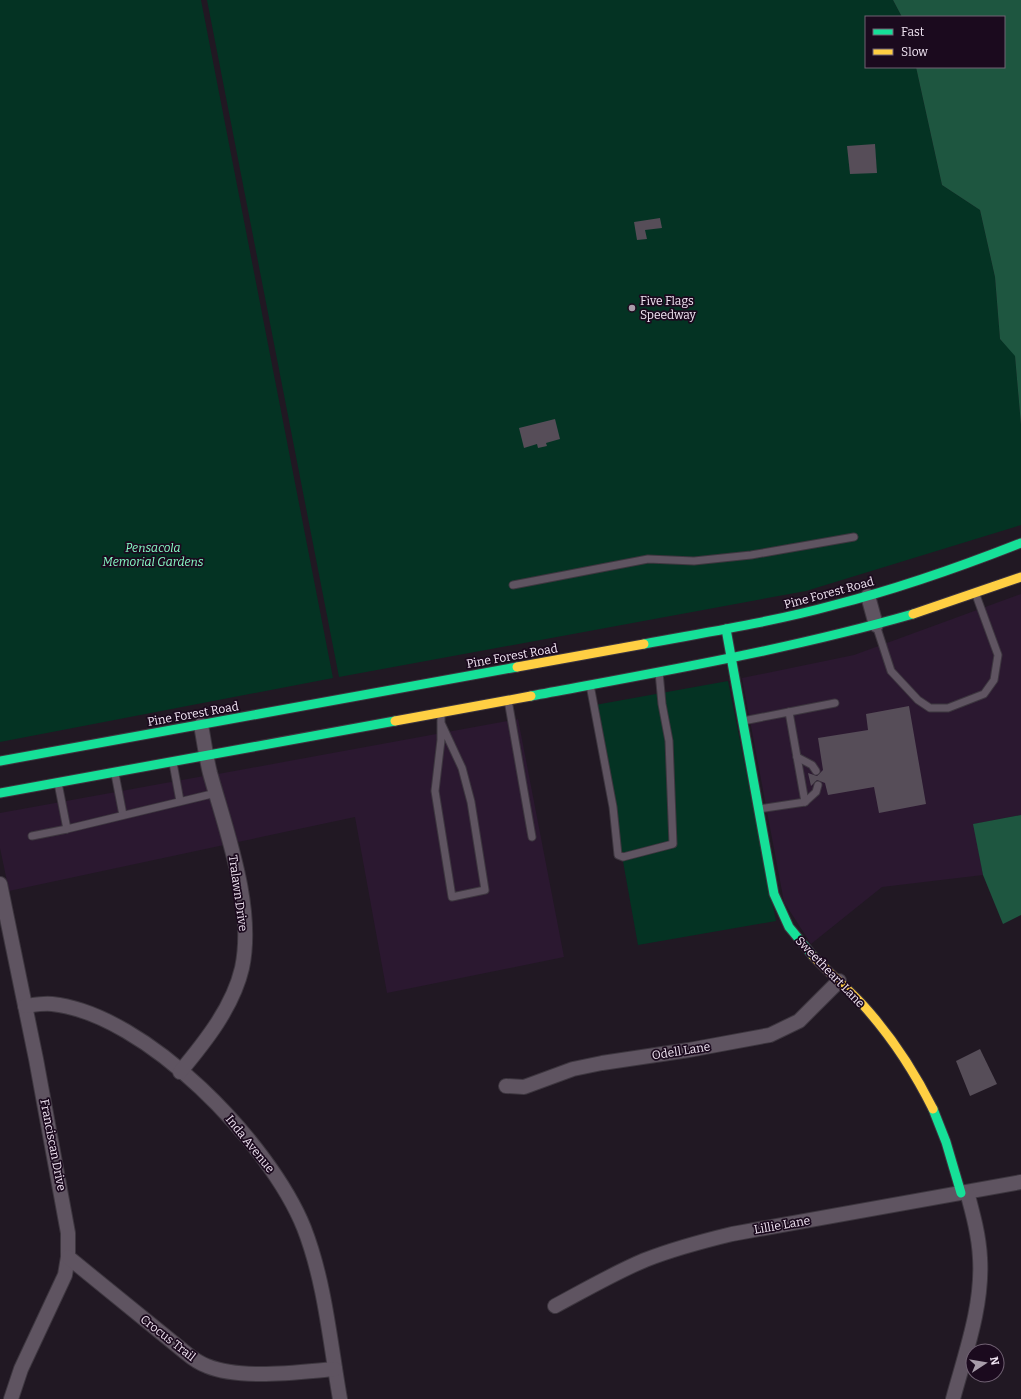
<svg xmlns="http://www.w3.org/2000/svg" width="1021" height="1399" font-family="Bitter,serif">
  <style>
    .built { fill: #2b1830 }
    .green { fill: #043323 }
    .forest { fill: #1e5640 }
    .building { fill: #564d58 }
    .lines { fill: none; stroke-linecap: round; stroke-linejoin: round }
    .lane-casing { stroke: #3d363f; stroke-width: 9 }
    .street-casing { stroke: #3d363f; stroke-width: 16 }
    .fast-casing { stroke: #3d363f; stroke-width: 11 }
    .slow-casing { stroke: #3d363f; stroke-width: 11 }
    .lane { stroke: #5f5461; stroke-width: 7 }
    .street { stroke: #5f5461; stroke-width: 14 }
    .fast { stroke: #16e098; stroke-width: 9 }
    .slow { stroke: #ffcf43; stroke-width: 9 }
    .poi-dot { fill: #a89daa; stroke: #1b0a1e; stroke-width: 1.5 }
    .labels { text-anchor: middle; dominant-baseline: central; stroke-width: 3.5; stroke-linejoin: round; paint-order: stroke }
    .poi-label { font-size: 12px; fill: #f1e5f3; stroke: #1b0a1e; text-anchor: start }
    .park-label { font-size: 12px; font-style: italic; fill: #87fcc6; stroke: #1b0a1e }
    .street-label { font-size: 12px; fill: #f1e5f3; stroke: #1b0a1e }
  </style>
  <rect width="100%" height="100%" fill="#211823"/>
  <g class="built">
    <polygon points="1021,594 1021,815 974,824 983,875 882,887 811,944 784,902 742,678 854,655"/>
    <polygon points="518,719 564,957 387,993 355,817 238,842 218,774"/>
    <polygon points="204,776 224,845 9,891 0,848 0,813"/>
  </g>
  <g class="green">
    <polygon points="0,0 201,0 333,678 0,742"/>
    <polygon points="207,0 893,0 902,17 866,17 866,67 916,67 942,185 980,210 995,277 1000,339 1015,355 1021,425 1021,525 806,591 339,677"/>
    <polygon points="728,681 776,921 638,945 595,705"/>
  </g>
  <g class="forest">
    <polygon points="893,0 1021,0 1021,425 1015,356 1000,339 995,277 980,210 942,185 916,67 1004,67 1004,17 902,17"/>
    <polygon points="1021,815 1021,915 1003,924 983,875 973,824"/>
  </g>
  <g class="building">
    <polygon points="875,144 877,173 850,174 847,146"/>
    <polygon points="660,218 662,228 645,230 647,239 637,240 634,222"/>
    <polygon points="555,419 560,439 546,443 547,446 538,448 537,444 524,448 519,428"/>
    <polygon points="909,706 926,804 879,813 874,787 828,795 825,783 817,780 811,786 808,773 817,776 823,770 818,738 868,730 866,714"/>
    <polygon points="980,1049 997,1084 970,1096 956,1061"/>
  </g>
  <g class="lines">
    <g class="lane-casing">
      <g id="lane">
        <polyline points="513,585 648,559 694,561 751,555 854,537"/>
        <polyline points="876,625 891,671 918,700 930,708 948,708 984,694 994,680 998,655 976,595"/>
        <polyline points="590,685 613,807 618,855 623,857 673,844 669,741 662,704 659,672"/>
        <polyline points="508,700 532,837"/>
        <polyline points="441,712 441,740 435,791 452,897 485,890 471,802 462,768 441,723"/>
        <polyline points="789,712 835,703"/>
        <polyline points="743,721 789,712 805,802 759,809"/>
        <polyline points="797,757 812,765 816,771"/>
        <polyline points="173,763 180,801"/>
        <polyline points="115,774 123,815"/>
        <polyline points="58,783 67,829 216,793"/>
        <polyline points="805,802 816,792 818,785"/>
        <polyline points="32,836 67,829"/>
      </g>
    </g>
    <g class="street-casing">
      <g id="street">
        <polyline points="868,596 876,625"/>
        <polyline points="0,884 36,1059 68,1233 68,1257 65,1275 21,1369 11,1399"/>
        <path d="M 25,1006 C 33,1005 43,1003 52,1004 C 146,1014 270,1143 304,1228 C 325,1282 330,1342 340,1399"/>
        <path d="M 180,1072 C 205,1042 233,1007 242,968 C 255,907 226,831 210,773 C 206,757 204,741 201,725"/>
        <polyline points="506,1086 524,1087 573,1069 602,1063 689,1050 770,1035 799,1021 839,981"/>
        <path d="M 68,1257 L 186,1353 C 192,1358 199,1363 207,1366 C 241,1380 298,1372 335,1369"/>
        <path d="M 555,1306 C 585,1290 614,1273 645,1260 C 673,1249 703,1241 732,1234 L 1021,1182"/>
        <path d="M 953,1399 C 965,1354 983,1306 980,1258 C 979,1236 973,1214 967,1192"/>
      </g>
    </g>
    <g class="fast-casing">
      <g id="fast">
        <polyline points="726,629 774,894 789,927 813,956"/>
        <path d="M 644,644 C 708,632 772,622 834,605 C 898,589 960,567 1021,543"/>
        <path d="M 531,696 C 659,672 787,650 913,614"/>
        <polyline points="0,761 517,667"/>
        <polyline points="0,793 395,721"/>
        <polyline points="933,1109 946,1142 961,1193"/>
      </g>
    </g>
    <g class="slow-casing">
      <g id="slow">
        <polyline points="913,614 1021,577"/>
        <polyline points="517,667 644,644"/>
        <polyline points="395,721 531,696"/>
        <path d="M 813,956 C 829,973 847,988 863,1005 C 892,1037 914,1071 933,1109"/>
      </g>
    </g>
    <use href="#lane" class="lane"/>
    <use href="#street" class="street"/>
    <use href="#fast" class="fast"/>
    <use href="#slow" class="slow"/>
  </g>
  <circle class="poi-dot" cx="632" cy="308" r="4"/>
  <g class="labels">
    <g class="poi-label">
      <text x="640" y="301">Five Flags<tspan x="640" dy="14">Speedway</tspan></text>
    </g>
    <g class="park-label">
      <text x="153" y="548">Pensacola<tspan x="153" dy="14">Memorial Gardens</tspan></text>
    </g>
    <g class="street-label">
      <text transform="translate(829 593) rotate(-15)">Pine Forest Road</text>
      <text transform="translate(512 656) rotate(-10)">Pine Forest Road</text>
      <text transform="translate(193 714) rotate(-10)">Pine Forest Road</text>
      <text transform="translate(238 893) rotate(82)">Tralawn Drive</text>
      <text transform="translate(830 972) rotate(46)">Sweetheart Lane</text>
      <text transform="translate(681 1051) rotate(-9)">Odell Lane</text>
      <text transform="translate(250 1144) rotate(51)">Inda Avenue</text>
      <text transform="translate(53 1145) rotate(79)">Franciscan Drive</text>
      <text transform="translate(782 1225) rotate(-10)">Lillie Lane</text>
      <text transform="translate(168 1338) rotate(38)">Crocus Trail</text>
    </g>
  </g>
  <rect x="865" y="16" width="140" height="52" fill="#1b0a1e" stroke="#716273"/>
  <rect x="873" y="29" width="20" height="6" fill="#16e098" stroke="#716273"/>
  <text x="901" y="36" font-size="12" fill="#f1e5f3">Fast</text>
  <rect x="873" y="49" width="20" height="6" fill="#ffcf43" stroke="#716273"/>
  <text x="901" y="56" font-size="12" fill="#f1e5f3">Slow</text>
  <g transform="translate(985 1363) rotate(78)"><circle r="19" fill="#1b0a1e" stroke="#716273"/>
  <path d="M0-3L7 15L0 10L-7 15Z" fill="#a89daa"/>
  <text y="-6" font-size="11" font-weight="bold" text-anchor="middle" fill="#f1e5f3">N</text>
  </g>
</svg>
